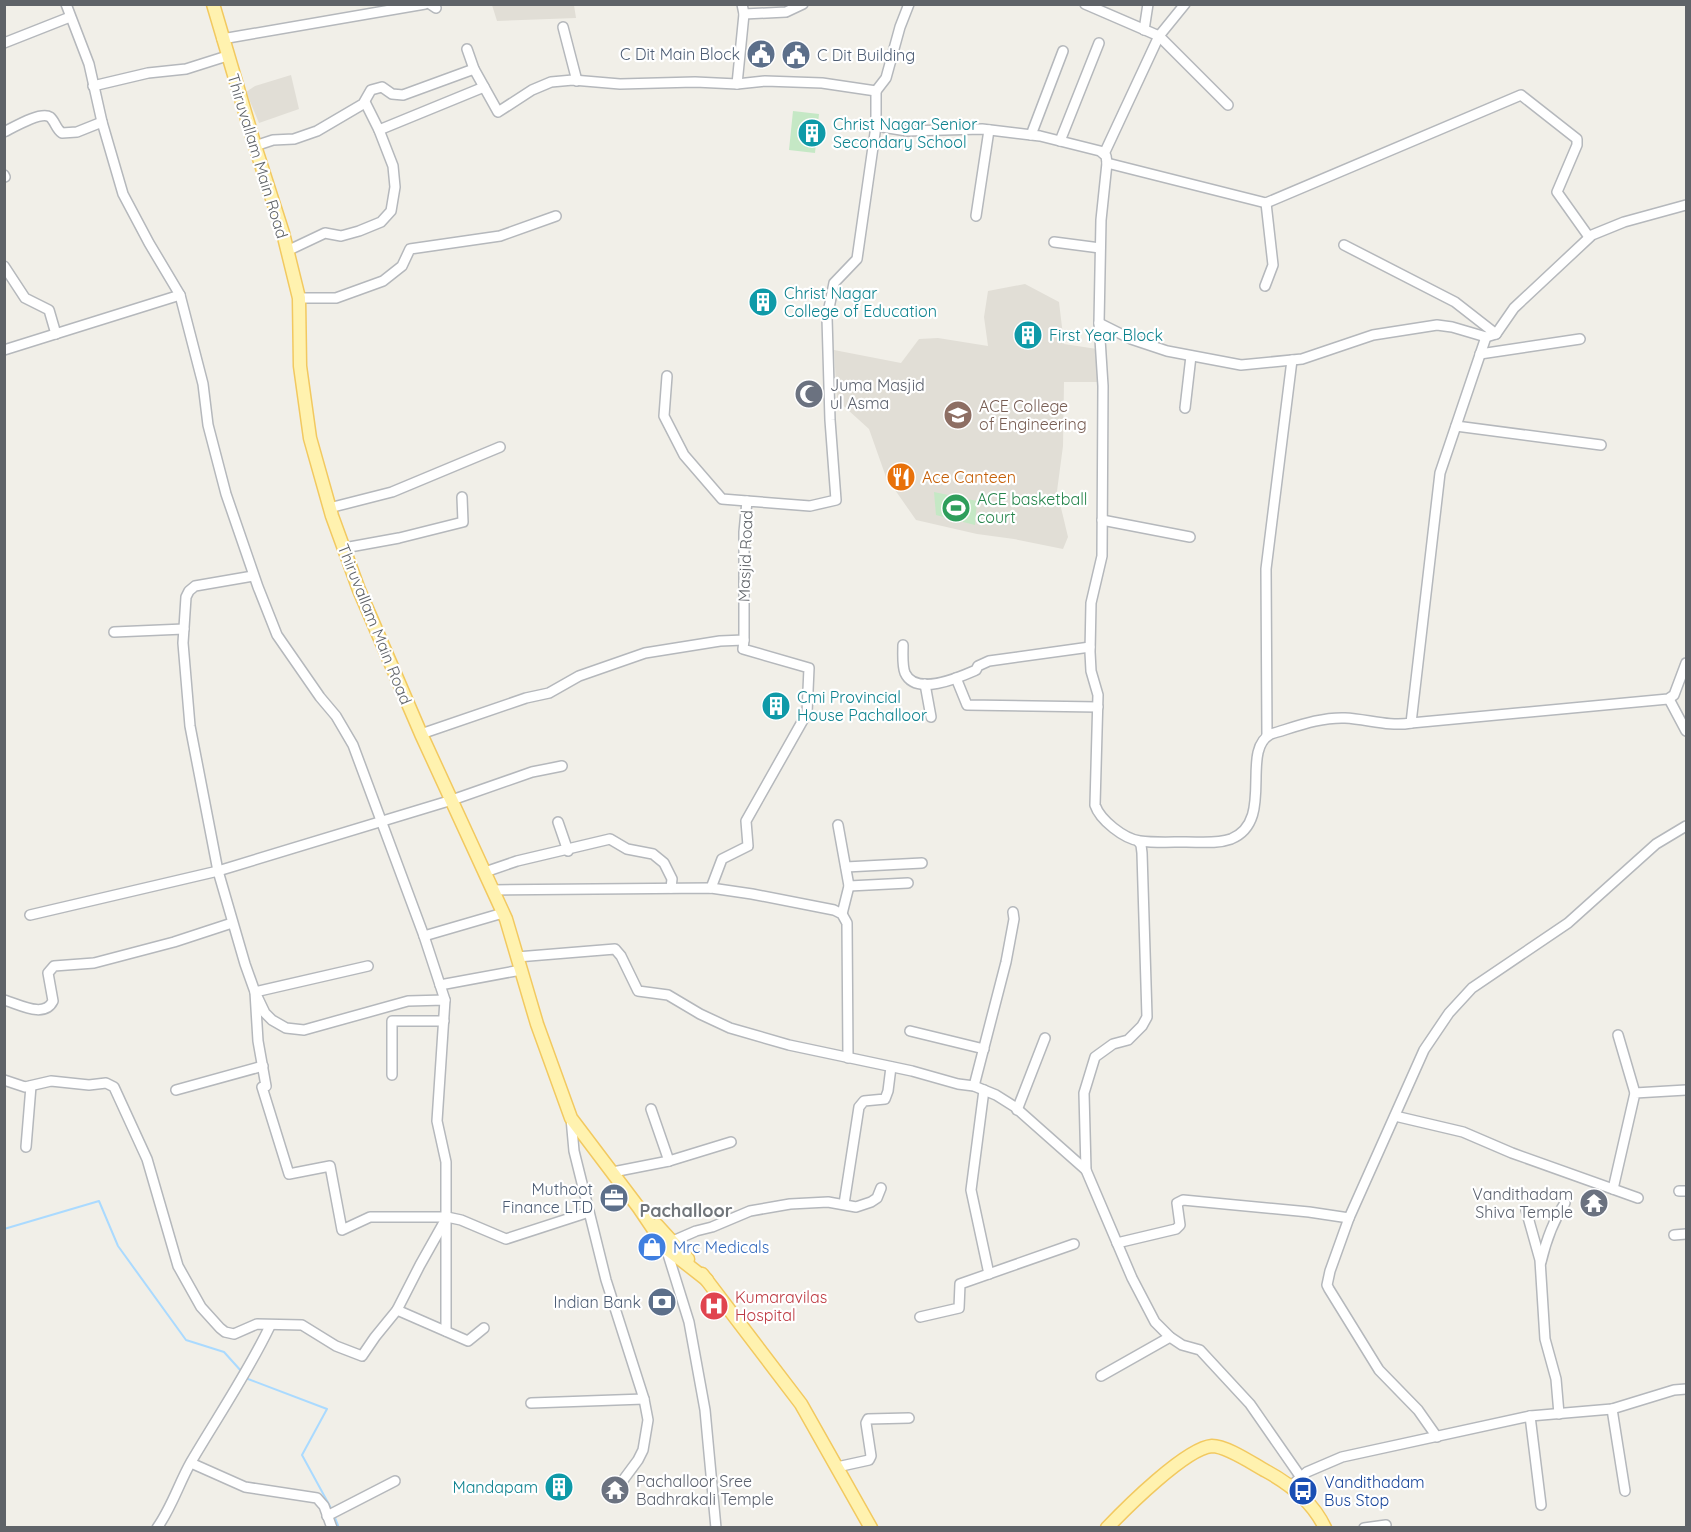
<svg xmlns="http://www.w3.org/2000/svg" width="1691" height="1532" font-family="Quicksand,sans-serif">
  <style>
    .education { fill: #e1ded6 }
    .green { fill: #c5e8c5 }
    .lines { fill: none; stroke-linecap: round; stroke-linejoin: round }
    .stream { stroke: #aadaff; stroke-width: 2 }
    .minor-casing { stroke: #b5b8bc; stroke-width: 12 }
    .major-casing { stroke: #f2c960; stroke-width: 15 }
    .minor { stroke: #fff; stroke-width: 9 }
    .major { stroke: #fff2af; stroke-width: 12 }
    .labels { text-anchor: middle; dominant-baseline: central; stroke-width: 4.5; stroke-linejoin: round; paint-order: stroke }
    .service-label { font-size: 16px; fill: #4e5e75; stroke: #fff; text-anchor: end }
    .culture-label { font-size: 16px; fill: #0d838f; stroke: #fff; text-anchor: start }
    .street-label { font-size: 16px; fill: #5f6368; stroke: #fff }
    .worship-label { font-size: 16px; fill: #5b616d; stroke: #fff; text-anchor: start }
    .education-label { font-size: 16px; fill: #785e54; stroke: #fff; text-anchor: start }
    .food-label { font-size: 16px; fill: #c56008; stroke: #fff; text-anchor: start }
    .leisure-label { font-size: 16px; fill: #27864d; stroke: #fff; text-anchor: start }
    .shop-label { font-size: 16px; fill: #366cbe; stroke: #fff; text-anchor: start }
    .health-label { font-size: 16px; fill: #be3a42; stroke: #fff; text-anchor: start }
    .transit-label { font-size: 16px; fill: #164399; stroke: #fff; text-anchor: start }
    .neighbourhood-label { font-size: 18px; font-weight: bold; fill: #70757a; stroke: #fff }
  </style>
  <rect width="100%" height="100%" fill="#f1efe8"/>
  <g class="education">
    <polygon points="492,5 574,5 576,18 497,21"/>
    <polygon points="291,75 299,109 259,123 246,92 255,86"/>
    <polygon points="1025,284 1059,302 1064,344 1097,349 1098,382 1064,382 1063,446 1057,491 1068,537 1063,549 1014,539 977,534 916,520 886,477 869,429 837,400 834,350 901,363 919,339 938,338 988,346 984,317 988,291"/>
  </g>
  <g class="green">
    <polygon points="793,111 819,114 815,153 789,150"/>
    <polygon points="934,492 977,501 975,525 936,515"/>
  </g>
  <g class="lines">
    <g class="stream">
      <polyline points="4,1229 99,1201 118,1246 186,1340 224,1352 242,1372"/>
      <polyline points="245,1376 248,1379 327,1409 302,1455 332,1510"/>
      <polyline points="334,1515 339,1528"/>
    </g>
    <g class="minor-casing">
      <g id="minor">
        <polyline points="66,4 89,64 102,122 123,194 149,243 180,295 203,384 208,425 226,494 258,587 277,635 320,697 336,716 353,745 424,936 445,1000"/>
        <polyline points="430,4 436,8"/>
        <polyline points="1085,4 1159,36 1228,105"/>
        <polyline points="744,14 786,12 803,4"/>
        <polyline points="563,27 577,81"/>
        <polyline points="1144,30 1148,4"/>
        <polyline points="222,39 425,4"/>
        <polyline points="4,43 70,17"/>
        <path d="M 467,49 L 474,69 L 498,112 L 532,90 L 551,82 L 573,80 L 620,84 L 695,82 L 737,84 L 765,81 L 822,83 L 876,91 L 876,126 L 907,131 L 982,129 L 1040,136 L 1100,151 L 1106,156 L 1107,163 L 1101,220 L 1099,323 L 1103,386 L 1102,556 L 1091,603 L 1090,652 L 1091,671 L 1098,695 L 1095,805 C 1100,820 1124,839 1140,841 C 1154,843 1171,842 1186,842 C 1201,842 1217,844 1231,839 C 1276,821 1239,750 1271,734 C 1295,727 1320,717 1345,718 C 1367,719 1389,727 1411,723 L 1440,473 L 1486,337"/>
        <polyline points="737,84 744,14 742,4"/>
        <polyline points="93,86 148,73 186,69 227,56"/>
        <polyline points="876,91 886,78 900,27 909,4"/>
        <polyline points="379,130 484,87"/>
        <path d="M 4,132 C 14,127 41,111 50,117 C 55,121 56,129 62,133 L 77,132 L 102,122"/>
        <polyline points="1031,135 1063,51"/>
        <polyline points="1060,141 1099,43"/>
        <polyline points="255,146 273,140 294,139 317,131 363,104 371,90 382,87 392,94 403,95 474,69"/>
        <polyline points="1104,154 1159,36 1185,4"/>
        <polyline points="1107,163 1266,203 1521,95 1577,139 1577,145 1557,192 1589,237"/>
        <polyline points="4,175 5,177"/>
        <polyline points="976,216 989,130"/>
        <polyline points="1054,242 1100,248"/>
        <polyline points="1344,245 1455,302 1496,334"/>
        <polyline points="287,251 325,233 341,236 359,231 381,222 391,211 395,187 393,166 379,130 365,102"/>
        <polyline points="4,266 25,298 49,310 56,334"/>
        <polyline points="1265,286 1273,265 1266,203"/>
        <polyline points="299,298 336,298 383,281 402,266 410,249 500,236 556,216"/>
        <polyline points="1099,323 1131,339 1167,351 1241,365 1302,359 1373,335 1437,325 1452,327 1486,337 1496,334 1514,308 1592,235 1624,222 1686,205"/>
        <polyline points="4,350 180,295"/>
        <polyline points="1480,354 1580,339"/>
        <polyline points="667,376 664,416 684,455 722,499 747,501"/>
        <polyline points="1185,408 1191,356"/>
        <polyline points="1456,426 1601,445"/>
        <polyline points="329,508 392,492 500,447"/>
        <polyline points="1102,520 1190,537"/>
        <polyline points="344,548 399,538 463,522 462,497"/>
        <polyline points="253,576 195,586 189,591 186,597 183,643 190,726 218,871 245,964 255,992 265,1013 272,1020 286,1028 304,1030 408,1001 445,1000 437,1121 446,1162 446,1331"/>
        <polyline points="114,632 184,629"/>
        <path d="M 903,645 C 903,654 902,665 905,673 C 916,697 960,677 976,670 L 978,666 L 989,661 L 1090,647"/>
        <polyline points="956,678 967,705 1098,707"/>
        <polyline points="925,684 931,717"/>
        <polyline points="1669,699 1686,731"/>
        <polyline points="1411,723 1668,699 1674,695 1686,663"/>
        <polyline points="421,734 526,698 549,693 579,676 645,653 720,641 744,640 744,532 747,501 810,506 836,500 830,420 827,318 834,283 857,259 876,126"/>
        <polyline points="1267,736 1266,569 1292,360"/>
        <polyline points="558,822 568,851"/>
        <polyline points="838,825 849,886 842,914"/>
        <polyline points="1138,841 1141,845 1142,853 1147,1017 1142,1026 1128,1040 1113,1044 1095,1057 1084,1093 1086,1170 1132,1278 1155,1322 1170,1337 1182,1345 1200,1350 1250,1404 1300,1476"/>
        <polyline points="846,867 922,863"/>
        <polyline points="485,872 517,861 610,839 627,849 653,854 664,863 672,879 671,888"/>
        <polyline points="849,886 908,883"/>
        <polyline points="711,888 722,859 748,846 746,821 807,713 809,668 743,649 744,640"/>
        <polyline points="493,890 711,888 752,894 834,910 842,914 847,923 848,1058"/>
        <polyline points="30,915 218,871 452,800 532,772 562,766"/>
        <polyline points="424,936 503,913"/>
        <polyline points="517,957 615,949 621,956 638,991 668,995 700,1014 730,1028 789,1045 912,1071 958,1084 974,1086 996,1095 1015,1107 1086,1170"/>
        <polyline points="368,966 255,992 258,1041 266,1086 262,1087 289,1174 330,1166 342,1230 370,1217 447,1217"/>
        <polyline points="440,985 521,970"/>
        <path d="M 4,1000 C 19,1004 44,1019 53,1001 L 48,973 L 54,966 L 94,963 L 174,942 L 232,923"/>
        <polyline points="910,1031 984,1049"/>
        <polyline points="1618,1035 1635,1093"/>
        <polyline points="392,1075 392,1021 444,1021"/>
        <polyline points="4,1080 25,1087 51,1081 89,1085 106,1083 114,1087 147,1159 178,1266 201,1307 220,1328 225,1332 234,1334 257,1324 302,1325 336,1346 362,1356 375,1337 397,1310 420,1265 447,1217 461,1220 506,1239 589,1212"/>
        <polyline points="974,1086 1006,962 1014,919 1013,912"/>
        <polyline points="176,1090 263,1066"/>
        <polyline points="984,1090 971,1190 989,1274"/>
        <polyline points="651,1109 669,1161"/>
        <polyline points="1017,1110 1045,1038"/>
        <polyline points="1395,1116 1463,1132 1512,1153 1638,1198"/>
        <polyline points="571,1118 574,1151 606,1280 644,1399 648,1420 643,1450 638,1460 621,1483"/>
        <polyline points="26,1147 31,1086"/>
        <polyline points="613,1172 669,1161 731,1142"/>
        <polyline points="1613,1189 1635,1093 1686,1090"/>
        <polyline points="1679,1191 1686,1191"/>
        <polyline points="844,1204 859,1107 864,1101 885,1099 888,1091 891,1067"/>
        <polyline points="1526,1210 1540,1260 1545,1339 1556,1379 1559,1414"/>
        <polyline points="1674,1235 1686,1234"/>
        <polyline points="673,1241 696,1231 712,1227 750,1211 790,1204 828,1202 856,1207 871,1202 877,1198 881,1188"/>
        <polyline points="1117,1243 1176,1229 1180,1225 1177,1203 1183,1200 1309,1212 1349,1218"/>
        <polyline points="666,1248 689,1322 705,1410 716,1528"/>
        <path d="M 1541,1262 C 1546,1241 1553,1221 1565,1203"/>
        <polyline points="397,1310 468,1341 484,1328"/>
        <polyline points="920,1317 959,1308 960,1284 1074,1244"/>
        <polyline points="1101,1376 1170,1337"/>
        <polyline points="531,1403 644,1399"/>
        <polyline points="1612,1409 1625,1491"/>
        <polyline points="1530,1416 1541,1505"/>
        <polyline points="1437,1437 1418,1410 1379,1370 1329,1289 1327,1285 1330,1271 1349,1218 1424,1050 1449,1013 1472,988 1568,923 1656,844 1686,826"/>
        <polyline points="191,1463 245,1487 317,1498 324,1506 332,1528"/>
        <polyline points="837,1467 869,1460 871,1456 866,1423 868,1419 909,1418"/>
        <polyline points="1291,1486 1307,1472 1342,1457 1530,1416 1612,1409 1674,1390 1686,1389"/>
        <polyline points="327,1516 395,1481"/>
        <path d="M 157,1528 C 172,1507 179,1483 191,1462 C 218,1416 247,1374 270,1326"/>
        <polyline points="1364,1528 1386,1525"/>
      </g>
    </g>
    <g class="major-casing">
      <g id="major">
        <polyline points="213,4 255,146 283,233 299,298 300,366 310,438 332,516 359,590 421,734 506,919 537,1024 571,1118 639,1208 666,1248 707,1280"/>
        <polyline points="657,1225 688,1259"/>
        <polyline points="702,1274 801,1404 871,1528"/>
        <path d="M 1107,1528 C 1126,1508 1186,1448 1212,1446 C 1227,1446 1253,1464 1266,1471 C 1290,1484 1313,1502 1325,1528"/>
      </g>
    </g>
    <use href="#minor" class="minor"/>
    <use href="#major" class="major"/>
  </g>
  <defs>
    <g id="civic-disc" transform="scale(1.5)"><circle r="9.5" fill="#5c6f8a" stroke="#fff"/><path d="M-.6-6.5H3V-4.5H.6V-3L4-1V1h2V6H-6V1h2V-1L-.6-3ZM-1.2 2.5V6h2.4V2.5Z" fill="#fff"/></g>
    <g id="building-disc" transform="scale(1.5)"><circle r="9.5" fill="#0f9aa8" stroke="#fff"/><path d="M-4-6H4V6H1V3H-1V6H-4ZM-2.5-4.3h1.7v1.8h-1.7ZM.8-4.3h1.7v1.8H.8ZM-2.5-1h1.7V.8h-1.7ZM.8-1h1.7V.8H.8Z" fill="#fff"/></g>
    <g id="mosque-disc" transform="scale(1.5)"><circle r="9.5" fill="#6b7280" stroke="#fff"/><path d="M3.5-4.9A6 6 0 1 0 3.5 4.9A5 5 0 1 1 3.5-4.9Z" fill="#fff"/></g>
    <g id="university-disc" transform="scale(1.5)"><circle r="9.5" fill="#8d6e63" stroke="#fff"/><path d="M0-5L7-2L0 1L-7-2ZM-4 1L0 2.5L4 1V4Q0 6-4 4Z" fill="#fff"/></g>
    <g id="restaurant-disc" transform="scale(1.5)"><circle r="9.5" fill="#e8710a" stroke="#fff"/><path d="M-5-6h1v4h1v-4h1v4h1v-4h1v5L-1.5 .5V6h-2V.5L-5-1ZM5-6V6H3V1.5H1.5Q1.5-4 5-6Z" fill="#fff"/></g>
    <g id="stadium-disc" transform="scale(1.5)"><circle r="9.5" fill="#2e9e5b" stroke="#fff"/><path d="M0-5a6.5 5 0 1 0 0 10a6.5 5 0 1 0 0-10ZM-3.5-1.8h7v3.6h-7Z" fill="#fff"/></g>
    <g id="office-disc" transform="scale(1.5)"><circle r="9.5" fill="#5c6f8a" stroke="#fff"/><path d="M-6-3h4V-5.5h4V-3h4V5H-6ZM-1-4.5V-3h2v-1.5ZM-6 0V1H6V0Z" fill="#fff"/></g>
    <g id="temple-disc" transform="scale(1.5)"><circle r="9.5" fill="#6b7280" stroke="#fff"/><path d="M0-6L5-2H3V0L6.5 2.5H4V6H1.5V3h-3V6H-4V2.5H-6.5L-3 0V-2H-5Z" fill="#fff"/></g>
    <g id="shop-disc" transform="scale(1.5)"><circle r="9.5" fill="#3f7fe0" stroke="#fff"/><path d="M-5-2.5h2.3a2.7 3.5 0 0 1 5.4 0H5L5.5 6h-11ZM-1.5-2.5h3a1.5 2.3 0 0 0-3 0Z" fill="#fff"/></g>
    <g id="bank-disc" transform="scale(1.5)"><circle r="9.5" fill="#5c6f8a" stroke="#fff"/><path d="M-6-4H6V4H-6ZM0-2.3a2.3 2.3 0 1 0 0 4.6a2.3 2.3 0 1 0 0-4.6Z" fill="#fff"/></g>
    <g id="hospital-disc" transform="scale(1.5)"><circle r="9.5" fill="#e0444e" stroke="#fff"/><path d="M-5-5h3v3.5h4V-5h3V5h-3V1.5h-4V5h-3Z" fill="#fff"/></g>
    <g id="bus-disc" transform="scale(1.5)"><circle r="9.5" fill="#1a4fb4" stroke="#fff"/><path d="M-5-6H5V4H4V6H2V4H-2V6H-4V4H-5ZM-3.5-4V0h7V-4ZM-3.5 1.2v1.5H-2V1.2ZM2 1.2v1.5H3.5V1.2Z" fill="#fff"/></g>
  </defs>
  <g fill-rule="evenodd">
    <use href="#civic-disc" x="761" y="54"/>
    <use href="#civic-disc" x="796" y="55"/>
    <use href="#building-disc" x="812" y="133"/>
    <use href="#building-disc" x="763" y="302"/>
    <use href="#building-disc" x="1028" y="335"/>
    <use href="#mosque-disc" x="809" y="394"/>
    <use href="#university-disc" x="958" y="415"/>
    <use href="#restaurant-disc" x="901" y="477"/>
    <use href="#stadium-disc" x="956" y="508"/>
    <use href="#building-disc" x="776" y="706"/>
    <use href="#office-disc" x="614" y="1198"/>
    <use href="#temple-disc" x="1594" y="1203"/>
    <use href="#shop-disc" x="652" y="1247"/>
    <use href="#bank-disc" x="662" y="1302"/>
    <use href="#hospital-disc" x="714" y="1306"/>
    <use href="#building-disc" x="559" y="1487"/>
    <use href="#temple-disc" x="615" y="1490"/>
    <use href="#bus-disc" x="1303" y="1491"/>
  </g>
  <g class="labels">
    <g class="service-label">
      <text x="740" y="54">C Dit Main Block</text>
      <text x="817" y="55" text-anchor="start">C Dit Building</text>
      <text x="593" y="1189">Muthoot<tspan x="593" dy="18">Finance LTD</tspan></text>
      <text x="641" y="1302">Indian Bank</text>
    </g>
    <g class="culture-label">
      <text x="833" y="124">Christ Nagar Senior<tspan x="833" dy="18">Secondary School</tspan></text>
      <text x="784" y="293">Christ Nagar<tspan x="784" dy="18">College of Education</tspan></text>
      <text x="1049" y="335">First Year Block</text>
      <text x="797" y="697">Cmi Provincial<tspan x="797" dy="18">House Pachalloor</tspan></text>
      <text x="538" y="1487" text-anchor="end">Mandapam</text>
    </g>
    <g class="street-label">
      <text transform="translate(258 156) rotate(73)">Thiruvallam Main Road</text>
      <text transform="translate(745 556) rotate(-88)">Masjid Road</text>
      <text transform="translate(375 624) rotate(68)">Thiruvallam Main Road</text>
    </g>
    <g class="worship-label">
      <text x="830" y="385">Juma Masjid<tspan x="830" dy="18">ul Asma</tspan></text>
      <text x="1573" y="1194" text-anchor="end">Vandithadam<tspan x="1573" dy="18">Shiva Temple</tspan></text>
      <text x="636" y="1481">Pachalloor Sree<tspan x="636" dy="18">Badhrakali Temple</tspan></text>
    </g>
    <g class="education-label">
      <text x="979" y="406">ACE College<tspan x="979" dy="18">of Engineering</tspan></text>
    </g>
    <g class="food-label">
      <text x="922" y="477">Ace Canteen</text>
    </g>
    <g class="leisure-label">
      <text x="977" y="499">ACE basketball<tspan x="977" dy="18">court</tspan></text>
    </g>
    <g class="shop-label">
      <text x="673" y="1247">Mrc Medicals</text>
    </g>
    <g class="health-label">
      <text x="735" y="1297">Kumaravilas<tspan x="735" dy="18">Hospital</tspan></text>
    </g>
    <g class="transit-label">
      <text x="1324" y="1482">Vandithadam<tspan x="1324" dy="18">Bus Stop</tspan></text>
    </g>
    <g class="neighbourhood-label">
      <text x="686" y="1210">Pachalloor</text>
    </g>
  </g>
  <rect width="1691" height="1532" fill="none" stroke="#5f6368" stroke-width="12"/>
</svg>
